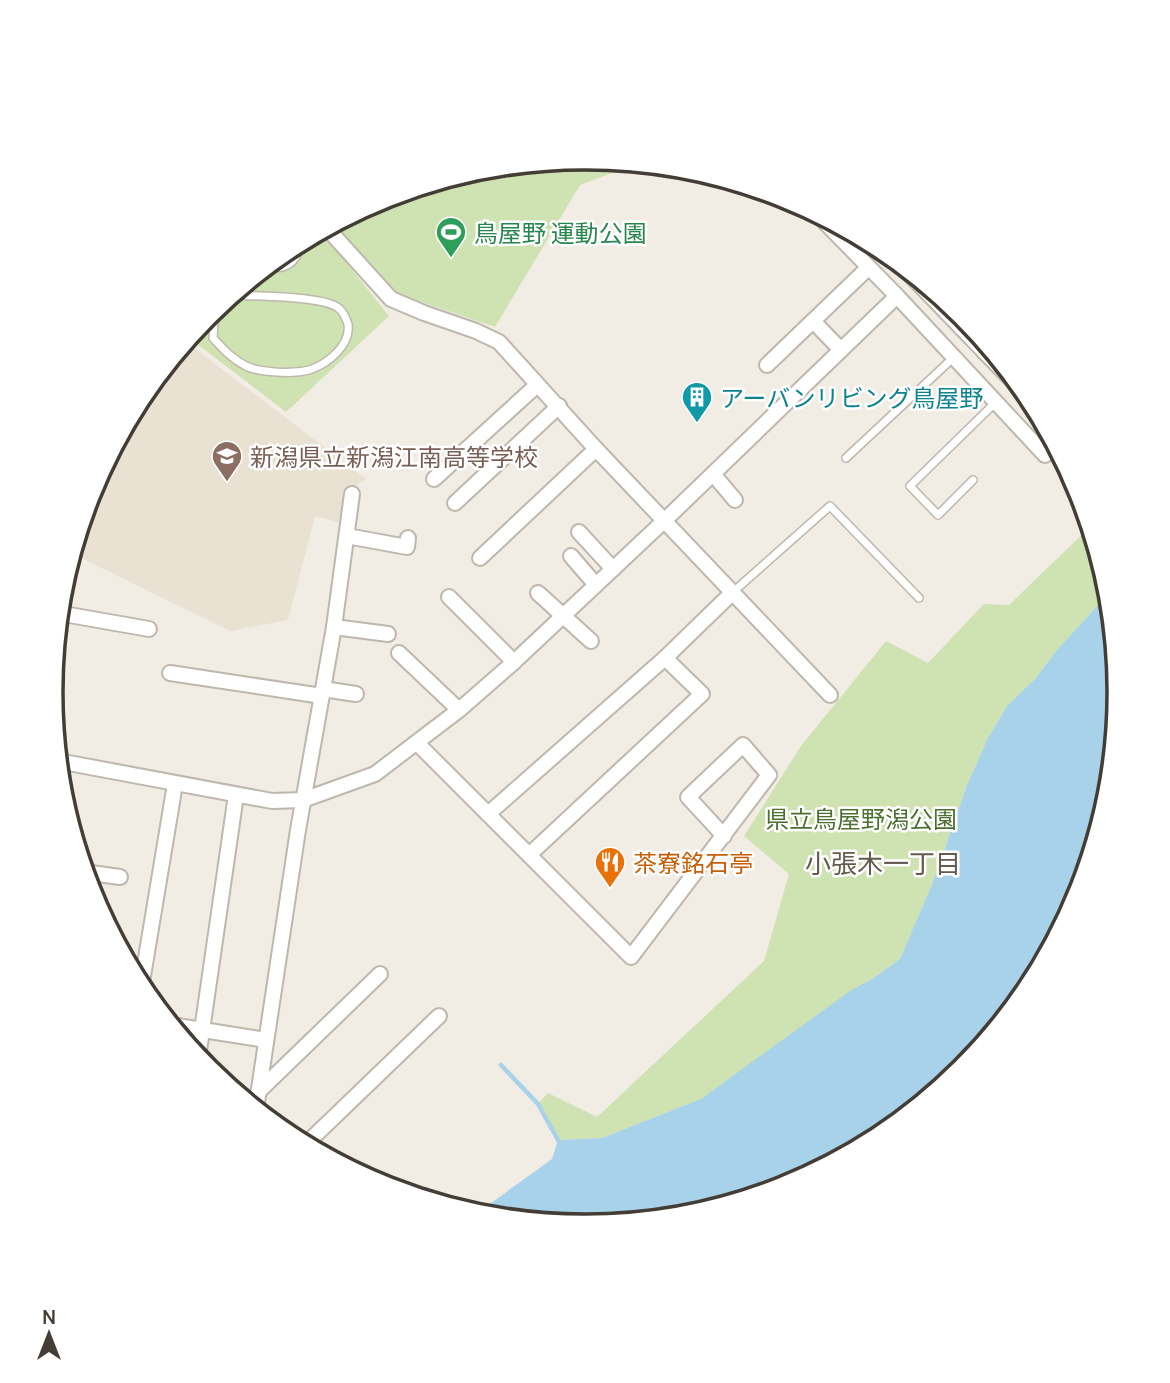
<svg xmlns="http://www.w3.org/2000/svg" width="1170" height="1383" font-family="Manrope,'Noto Sans JP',sans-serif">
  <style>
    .education { fill: #e9e1d1 }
    .park { fill: #cfe2b2 }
    .water { fill: #a7d2e9 }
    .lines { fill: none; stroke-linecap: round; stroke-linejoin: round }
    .stream { stroke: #a7d2e9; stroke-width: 4.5 }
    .lane-casing { stroke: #beb7ac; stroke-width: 10 }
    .street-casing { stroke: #beb7ac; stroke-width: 18 }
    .lane { stroke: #fff; stroke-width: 7 }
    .street { stroke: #fff; stroke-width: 14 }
    .labels { text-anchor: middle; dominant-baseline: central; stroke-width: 5; stroke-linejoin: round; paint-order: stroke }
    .leisure-label { font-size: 24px; fill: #27864d; stroke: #fff; text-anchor: start }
    .culture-label { font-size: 24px; fill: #0d838f; stroke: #fff; text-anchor: start }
    .education-label { font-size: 24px; fill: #785e54; stroke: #fff; text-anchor: start }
    .park-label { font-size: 24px; fill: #4b6f2f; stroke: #fff }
    .food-label { font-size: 24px; fill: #c56008; stroke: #fff; text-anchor: start }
    .neighbourhood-label { font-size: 26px; fill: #655a4e; stroke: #fff }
    .rim { fill: none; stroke: #433d36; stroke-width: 3.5 }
  </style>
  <rect width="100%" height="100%" fill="#f1ede5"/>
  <polygon class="education" points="185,341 366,479 347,492 342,523 315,516 288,620 230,631 71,553 92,487 141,394"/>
  <g class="park">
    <polygon points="585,157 638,163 580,185 495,327 398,294 334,223 381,198 481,167"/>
    <polygon points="320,230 389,316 286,412 188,337 208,313 289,247"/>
    <polygon points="1091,526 1110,592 1057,650 1035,679 1007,706 988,738 967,785 933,882 900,959 701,1099 602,1138 558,1140 538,1104 548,1093 597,1117 764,961 789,874 744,836 801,746 886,641 928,663 984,604 1009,605"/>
  </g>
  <polygon class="water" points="1110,592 1119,692 1109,796 1078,896 1029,989 962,1070 881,1136 789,1185 689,1216 585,1226 476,1214 552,1159 558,1140 602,1138 701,1099 850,991 872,979 900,959 933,882 967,785 988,738 1007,706 1035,679 1057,650"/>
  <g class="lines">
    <polyline class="stream" points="501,1065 538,1104 558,1140"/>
    <g class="lane-casing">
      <g id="lane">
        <path d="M 267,265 C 286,273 300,259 300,241"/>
        <path d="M 215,307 L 213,338 C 223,349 232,359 246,366 C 260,373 294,374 309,370 C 328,364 351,345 348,324 C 346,318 343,310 337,307 C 320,296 254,296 230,295"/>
        <polyline points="846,458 953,358"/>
        <polyline points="973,480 938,515 910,486 996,402"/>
        <polyline points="733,592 830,506 919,598"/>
      </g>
    </g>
    <g class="street-casing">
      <g id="street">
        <polyline points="814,211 897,296 1045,455"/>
        <polyline points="326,227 391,299 424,313 476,331 499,342 596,449 830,695"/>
        <polyline points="891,255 1029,398"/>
        <polyline points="813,321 841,350"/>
        <polyline points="767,365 868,268"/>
        <polyline points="713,474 735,500"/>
        <polyline points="434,479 537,385"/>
        <polyline points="455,503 559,406"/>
        <polyline points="579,532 613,569"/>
        <polyline points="347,536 407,547 408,538"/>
        <polyline points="571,556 596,585"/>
        <polyline points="480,558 596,449"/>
        <polyline points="538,593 591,641"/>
        <polyline points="449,597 514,662"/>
        <polyline points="58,613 149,629"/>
        <polyline points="334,627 388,634"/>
        <polyline points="399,653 459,710"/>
        <polyline points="170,673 322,696"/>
        <polyline points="323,689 356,694"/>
        <polyline points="417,743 631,957 769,775 743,745 688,797 724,836"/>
        <polyline points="58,761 272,801 303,800 375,774 459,710 514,662 665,520 897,296"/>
        <polyline points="488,814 665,658 733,592"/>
        <polyline points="529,855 702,694 665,658"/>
        <polyline points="84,872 120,877"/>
        <polyline points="141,988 175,784"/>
        <polyline points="171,1025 266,1040"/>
        <polyline points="198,1058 236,795"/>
        <polyline points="258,1092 380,974"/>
        <polyline points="256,1109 298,830 334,627 352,494"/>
        <polyline points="305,1145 439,1016"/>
      </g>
    </g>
    <use href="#lane" class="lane"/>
    <use href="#street" class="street"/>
  </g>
  <defs>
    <g id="stadium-pin" transform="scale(1.575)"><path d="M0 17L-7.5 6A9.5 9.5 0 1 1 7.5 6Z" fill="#2e9e5b" stroke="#fff"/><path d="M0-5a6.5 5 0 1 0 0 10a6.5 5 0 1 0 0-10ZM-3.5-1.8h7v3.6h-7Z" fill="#fff"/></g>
    <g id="building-pin" transform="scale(1.575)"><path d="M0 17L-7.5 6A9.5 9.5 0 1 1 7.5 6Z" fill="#0f9aa8" stroke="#fff"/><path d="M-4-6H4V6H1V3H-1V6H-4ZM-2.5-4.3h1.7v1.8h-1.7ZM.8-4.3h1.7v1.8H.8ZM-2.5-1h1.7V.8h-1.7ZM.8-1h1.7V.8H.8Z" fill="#fff"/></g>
    <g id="school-pin" transform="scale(1.575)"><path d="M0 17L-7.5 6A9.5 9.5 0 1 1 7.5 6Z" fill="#8d6e63" stroke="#fff"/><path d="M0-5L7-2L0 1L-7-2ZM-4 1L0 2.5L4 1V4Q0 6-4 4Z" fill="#fff"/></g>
    <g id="restaurant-pin" transform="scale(1.575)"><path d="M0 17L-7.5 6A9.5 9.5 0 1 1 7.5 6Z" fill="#e8710a" stroke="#fff"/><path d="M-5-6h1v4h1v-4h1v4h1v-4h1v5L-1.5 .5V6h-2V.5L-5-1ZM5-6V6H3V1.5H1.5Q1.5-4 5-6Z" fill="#fff"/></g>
  </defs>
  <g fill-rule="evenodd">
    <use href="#stadium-pin" x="451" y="232"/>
    <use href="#building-pin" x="697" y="397"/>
    <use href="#school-pin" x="227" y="456"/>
    <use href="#restaurant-pin" x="610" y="862"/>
  </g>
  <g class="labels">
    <g class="leisure-label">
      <text x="474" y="232">鳥屋野 運動公園</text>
    </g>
    <g class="culture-label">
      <text x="720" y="397">アーバンリビング鳥屋野</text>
    </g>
    <g class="education-label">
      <text x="250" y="456">新潟県立新潟江南高等学校</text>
    </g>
    <g class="park-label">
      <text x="861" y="818">県立鳥屋野潟公園</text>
    </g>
    <g class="food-label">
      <text x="633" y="862">茶寮銘石亭</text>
    </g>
    <g class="neighbourhood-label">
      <text x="883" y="863">小張木一丁目</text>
    </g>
  </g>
  <path d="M0 0H1170V1383H0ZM63 692a522 522 0 1 1 1044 0a522 522 0 1 1-1044 0Z" fill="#fff" fill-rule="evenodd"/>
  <path class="rim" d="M63 692a522 522 0 1 1 1044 0a522 522 0 1 1-1044 0Z"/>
  <g transform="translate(49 1334)" stroke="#ffffff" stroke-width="5" paint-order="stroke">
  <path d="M0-5L12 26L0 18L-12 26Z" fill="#433d36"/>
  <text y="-10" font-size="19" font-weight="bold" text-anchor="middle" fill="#433d36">N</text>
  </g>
</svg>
